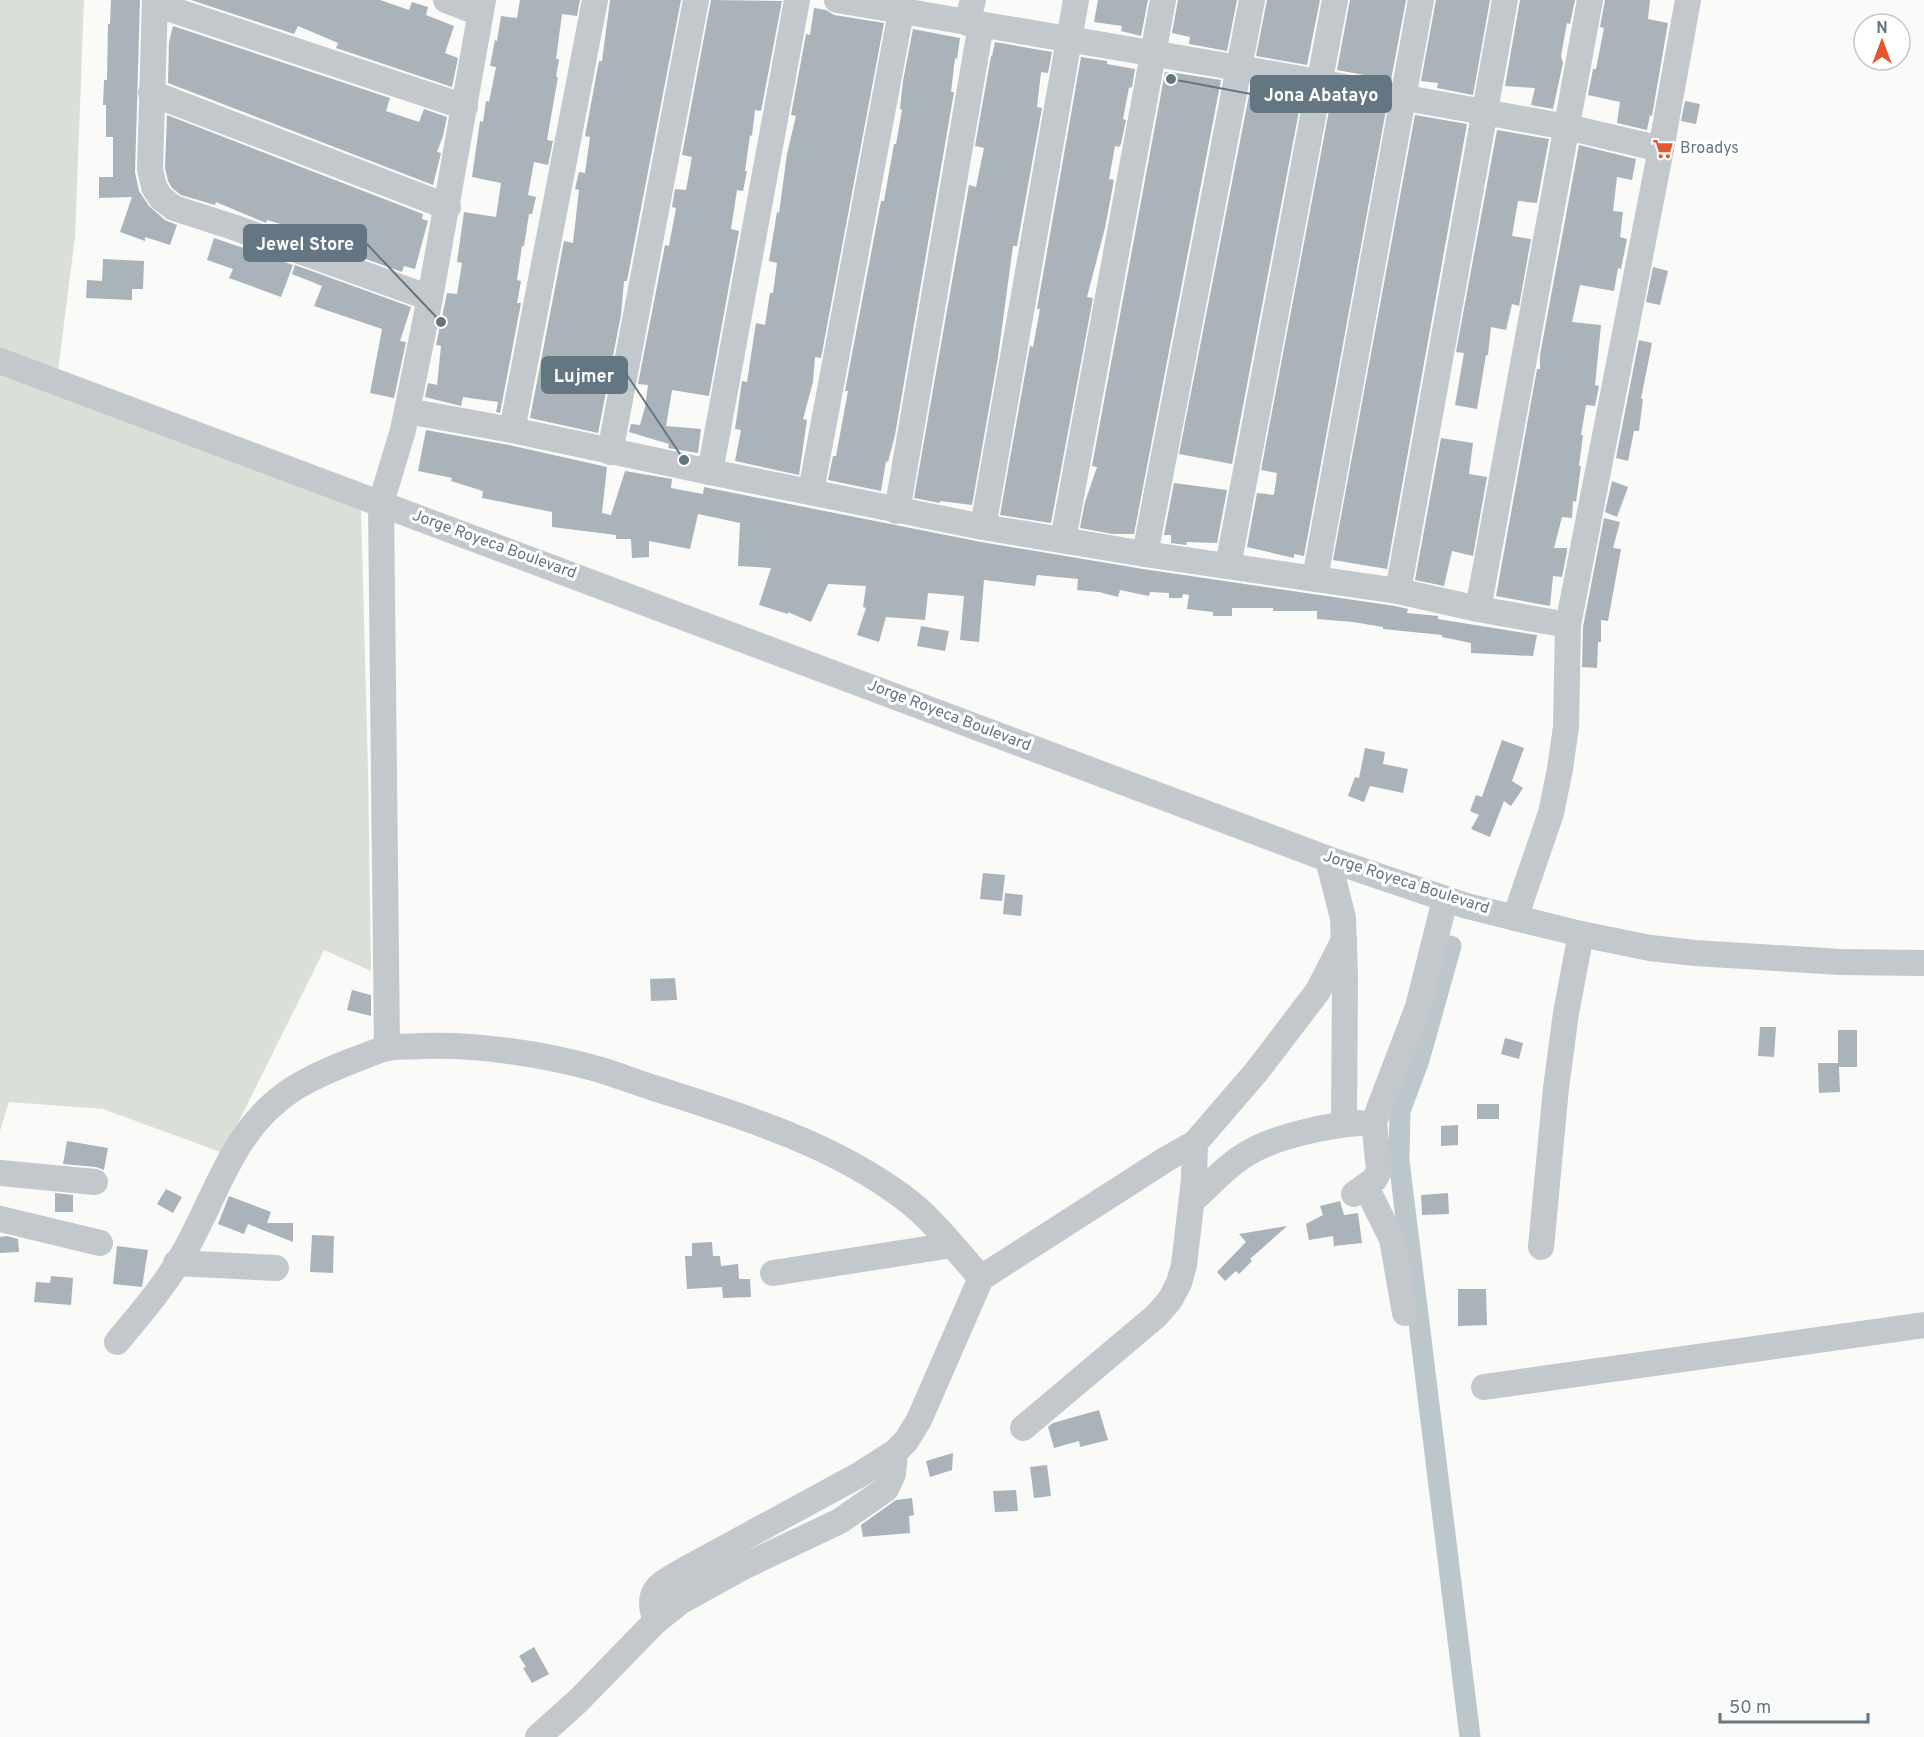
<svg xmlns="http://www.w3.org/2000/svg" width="1924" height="1737" font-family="Overpass,sans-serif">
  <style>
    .green { fill: #dadfd7 }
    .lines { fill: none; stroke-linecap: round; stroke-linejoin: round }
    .canal { stroke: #bbc7cb; stroke-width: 21 }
    .building { fill: #aab3b9 }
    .minor { stroke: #c3c8cc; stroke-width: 26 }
    .labels { text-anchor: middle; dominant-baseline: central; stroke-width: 6; stroke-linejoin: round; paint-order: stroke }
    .poi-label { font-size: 16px; fill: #657683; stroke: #fff; text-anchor: start }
    .street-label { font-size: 16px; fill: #657683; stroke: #fff }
    .leader { fill: none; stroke: #657683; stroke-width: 2 }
    .callout-dot { fill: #657683; stroke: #fff; stroke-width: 2 }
    .callout { fill: #657683; stroke: #657683; stroke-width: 2 }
    .callout-label { font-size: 18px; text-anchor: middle; font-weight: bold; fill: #fff }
  </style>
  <rect width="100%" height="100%" fill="#fafaf8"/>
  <g class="green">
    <polygon points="0,0 84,0 75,237 58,371 0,350"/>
    <polygon points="0,370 361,508 368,771 371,971 324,950 223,1153 103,1109 9,1102 0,1131"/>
  </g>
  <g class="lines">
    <polyline class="canal" points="1451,946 1419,1060 1400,1111 1399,1161 1470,1737"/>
  </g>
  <g class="building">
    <polygon points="111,0 140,0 135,172 139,191 149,206 165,220 177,225 170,245 145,237 145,241 120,232 132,197 99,198 99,177 113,177 113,137 106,137 106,105 103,105 104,80 107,80 108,24 110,24"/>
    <polygon points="191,0 380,0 409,10 412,2 428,7 426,15 454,26 445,53 458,58 452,87 336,48 338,43 298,26 294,34"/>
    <polygon points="520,0 580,0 577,16 562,14 556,59 559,59 556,77 558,77 547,140 553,141 548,165 534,162 528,195 536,197 532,214 529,214 524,246 522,246 517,280 521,281 517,303 521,303 500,413 496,412 498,402 463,397 461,406 425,397 428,383 437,385 441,346 436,345 447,293 457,294 462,263 457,262 464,212 496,217 501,183 472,177 480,121 483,122 486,101 489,102 496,67 490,66 495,40 497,41 501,16 517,18"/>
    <polygon points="610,0 681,0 627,281 624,281 621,315 598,433 530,418 564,241 573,243 579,190 575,189 579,172 585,173 590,137 585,136 599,61 602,61"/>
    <polygon points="711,0 782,1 761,111 755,110 752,136 750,135 745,171 747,171 743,191 737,190 731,229 739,231 709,396 672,390 666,426 701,429 698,453 668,448 669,444 629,432 631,424 640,425 645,407 648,385 638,384 665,245 669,246 676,208 672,207 675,189 686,190 692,157 682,155"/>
    <polygon points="1098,0 1148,0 1141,36 1121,31 1122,26 1094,22"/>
    <polygon points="1178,0 1237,0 1227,51 1189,44 1190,37 1172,33"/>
    <polygon points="1267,0 1320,0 1307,65 1256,56"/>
    <polygon points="1350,0 1406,0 1391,80 1337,70"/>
    <polygon points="1436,0 1490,0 1473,95 1437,88 1438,83 1421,81"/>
    <polygon points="1520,0 1575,0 1570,24 1567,23 1561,56 1563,63 1553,109 1531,105 1535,88 1505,86"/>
    <polygon points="1605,0 1650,0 1648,19 1668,23 1652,116 1650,115 1647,130 1617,123 1620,102 1588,95 1593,69 1596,69 1604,28 1600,27"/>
    <polygon points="814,8 826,10 834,15 884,23 821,358 815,357 813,382 803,419 807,420 799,475 735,461 741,430 735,429 742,381 747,382 756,323 765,325 770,293 773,293 777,263 769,261 777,212 779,213 787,154 796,116 791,115 806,34 810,35"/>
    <polygon points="173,26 390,98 386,111 419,122 424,109 447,117 443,136 437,152 441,153 433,185 168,83 169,42"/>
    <polygon points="913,29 960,38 957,59 955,58 951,92 954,92 895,435 888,462 886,461 881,491 828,480 833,456 836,456 848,391 845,391 881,201 884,201 894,144 896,144 902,110 900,109 903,81"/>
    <polygon points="995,42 1052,52 1048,73 1041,72 1037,107 1042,108 1017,246 1013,246 998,357 972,505 940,501 940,503 914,498 969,185 976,187 984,148 975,146 991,56 992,56"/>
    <polygon points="1081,57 1107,61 1107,64 1135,69 1132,87 1129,88 1123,119 1126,120 1121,144 1119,147 1115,146 1109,179 1114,180 1105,228 1087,297 1093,298 1051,523 1000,515 1030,346 1033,347 1040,309 1037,309"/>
    <polygon points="1165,72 1170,73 1170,72 1221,80 1134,534 1113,534 1080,528 1085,502 1097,467 1092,466"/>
    <polygon points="1251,85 1302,95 1232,464 1179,454"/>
    <polygon points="1331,100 1386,110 1304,556 1294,554 1294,558 1247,547 1257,493 1274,495 1277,473 1261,470"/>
    <polygon points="1685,101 1700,104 1696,124 1681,121"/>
    <polygon points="167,115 423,214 422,219 428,221 415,269 404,266 402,272 304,237 306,232 267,220 266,223 216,202 215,205 181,195 172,188 168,181 165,168"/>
    <polygon points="1415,115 1467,124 1387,569 1333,560"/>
    <polygon points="1497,130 1549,139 1537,203 1518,201 1512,236 1531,239 1519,306 1512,304 1506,330 1491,327 1488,355 1486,355 1477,409 1455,405 1464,353 1456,352"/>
    <polygon points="1579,145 1636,159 1632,180 1617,177 1613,211 1623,212 1620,237 1627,239 1621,269 1618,268 1614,291 1580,285 1572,322 1601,325 1595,385 1599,386 1595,406 1586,405 1581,435 1583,435 1579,466 1581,466 1576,502 1573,501 1572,518 1562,517 1554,548 1567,548 1567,551 1562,577 1553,576 1550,606 1496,596 1537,369 1540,369 1540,355"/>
    <polygon points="214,238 293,265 281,297 229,278 233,269 207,260"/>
    <polygon points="103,259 144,261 143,289 132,289 132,300 86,298 87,280 102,281"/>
    <polygon points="295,265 411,307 400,341 406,342 394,398 370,393 382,329 314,306 322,286 292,274"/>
    <polygon points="1653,267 1668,271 1660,305 1646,302"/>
    <polygon points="1639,340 1652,343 1641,399 1643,399 1639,431 1634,431 1628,461 1616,458"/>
    <polygon points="426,430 509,445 607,467 602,513 611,515 625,471 672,479 671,488 703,494 704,487 981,542 1143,569 1395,606 1408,609 1407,613 1438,616 1438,619 1537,635 1533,656 1471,653 1471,643 1442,637 1442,635 1383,629 1383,627 1353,622 1317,619 1317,611 1273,611 1273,608 1232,608 1232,616 1213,616 1213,612 1187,609 1189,595 1183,594 1182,598 1169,598 1169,593 1150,592 1149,596 1120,590 1118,597 1099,592 1077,590 1078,579 1037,575 1035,586 984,580 979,642 960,640 964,596 928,593 925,620 886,617 879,642 857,635 866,608 863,607 866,586 828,584 811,622 788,612 788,614 759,605 771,568 738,566 740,523 698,514 690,549 649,541 649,557 632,558 631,539 616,539 616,535 552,527 552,512 482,498 483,491 451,481 452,478 418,471"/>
    <polygon points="1441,438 1473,443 1469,474 1487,477 1473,556 1452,551 1444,586 1415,580"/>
    <polygon points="1612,481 1628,487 1617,517 1605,512"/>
    <polygon points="1174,483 1227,490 1217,543 1187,542 1186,545 1171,543 1171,535 1164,535"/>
    <polygon points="1604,518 1620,522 1613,548 1621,549 1608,621 1601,620 1601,642 1598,642 1597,668 1582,667 1583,627"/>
    <polygon points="921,626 949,631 945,651 917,646"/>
    <polygon points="1502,740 1524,748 1512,781 1523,788 1511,806 1504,801 1490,837 1471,829 1479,815 1470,811 1476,795 1482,797"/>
    <polygon points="1365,748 1385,752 1383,764 1408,769 1403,793 1370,786 1364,802 1348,796 1355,777 1359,778"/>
    <polygon points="983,873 1005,875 1002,901 980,899"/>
    <polygon points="1005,893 1023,895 1021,916 1003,914"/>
    <polygon points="675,978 677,1000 651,1001 650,979"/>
    <polygon points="352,990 371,995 371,1016 347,1010"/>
    <polygon points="1760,1027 1776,1027 1774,1057 1758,1056"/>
    <polygon points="1838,1030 1857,1030 1857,1067 1839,1067 1840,1092 1819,1093 1818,1063 1838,1063"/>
    <polygon points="1505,1038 1523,1043 1519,1059 1501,1054"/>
    <rect x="1477" y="1104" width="22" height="15"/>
    <polygon points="1458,1125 1458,1145 1441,1146 1441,1126"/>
    <polygon points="67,1141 108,1148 104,1170 96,1167 63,1164"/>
    <polygon points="166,1189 182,1197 173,1213 157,1204"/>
    <polygon points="55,1193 73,1195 73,1212 55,1212"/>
    <polygon points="1448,1193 1449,1214 1422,1215 1421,1195"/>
    <polygon points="229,1196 271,1212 267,1223 293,1223 293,1242 248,1224 244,1234 218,1224"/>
    <polygon points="1340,1201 1344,1215 1358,1213 1362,1243 1334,1246 1333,1236 1309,1240 1306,1224 1323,1215 1320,1206"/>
    <polygon points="1287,1226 1250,1259 1252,1261 1239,1274 1236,1271 1225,1281 1217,1272 1246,1242 1239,1234"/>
    <polygon points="312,1235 334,1236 333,1273 310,1272"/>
    <polygon points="7,1236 18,1239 19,1252 0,1253 0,1237"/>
    <polygon points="712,1242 713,1256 720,1256 721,1266 738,1264 739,1279 750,1279 751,1297 723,1298 722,1287 687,1289 685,1256 692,1256 692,1243"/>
    <polygon points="117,1246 148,1250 142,1287 113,1284"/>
    <polygon points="51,1276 73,1278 71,1305 34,1302 36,1282 50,1283"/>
    <polygon points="1458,1289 1486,1289 1487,1325 1458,1326"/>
    <polygon points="1099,1410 1108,1440 1080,1447 1079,1441 1054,1448 1048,1427 1053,1423"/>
    <polygon points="953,1453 952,1470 930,1477 926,1461"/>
    <polygon points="1047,1465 1051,1496 1034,1498 1030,1467"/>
    <polygon points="1016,1490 1018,1511 995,1512 993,1491"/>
    <polygon points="912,1498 914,1515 909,1516 910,1533 863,1537 861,1525 896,1500"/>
    <polygon points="534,1647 549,1674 532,1683 523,1668 526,1667 519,1656"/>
  </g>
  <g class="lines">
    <g class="minor">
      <polyline points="155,0 150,169 154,187 161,198 174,208 233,227 430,298"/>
      <polyline points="446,0 480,13"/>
      <polyline points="837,0 1239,68 1567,127 1661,149"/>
      <polyline points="155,4 465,107"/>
      <polyline points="967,23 973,0"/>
      <polyline points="151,93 448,207"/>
      <polyline points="0,361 1328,859 1467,906 1581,934 1650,948 1695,953 1841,962 1924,963"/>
      <polyline points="407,411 512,430 710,472 983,527 1145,554 1398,591 1478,609 1568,625"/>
      <polyline points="512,430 595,0"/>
      <polyline points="610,452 696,0"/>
      <polyline points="710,472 797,0"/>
      <polyline points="811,491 901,12"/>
      <polyline points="897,511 981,25"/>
      <polyline points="983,527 1076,0"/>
      <polyline points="1063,540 1163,0"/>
      <polyline points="1145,554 1252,0"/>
      <polyline points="1228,566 1335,0"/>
      <polyline points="1315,578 1421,0"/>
      <polyline points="1398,591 1505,0"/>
      <polyline points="1478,609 1590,0"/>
      <polyline points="1328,859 1343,918 1345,977 1344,1124"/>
      <polyline points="1515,918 1551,813 1560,769 1566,727 1568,625 1661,149 1688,0"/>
      <polyline points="387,1048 381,503 403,430 430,298 483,0"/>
      <polyline points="0,1173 95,1182"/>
      <polyline points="1366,1187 1392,1239 1405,1313"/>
      <polyline points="1354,1194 1375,1179 1379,1170 1374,1122 1418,1007 1445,900"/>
      <path d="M 1192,1201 C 1210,1185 1227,1165 1248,1153 C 1274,1137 1328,1125 1359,1123"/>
      <polyline points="0,1219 100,1243"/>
      <polyline points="1541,1247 1556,1088 1566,1013 1581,934"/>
      <polyline points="176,1263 276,1268"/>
      <polyline points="773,1273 952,1245"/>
      <path d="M 117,1342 C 142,1312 168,1282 187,1247 C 219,1189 234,1127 293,1089 C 315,1075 338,1066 362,1057 C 370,1054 379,1050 387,1048 C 397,1046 409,1047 420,1046 C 478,1044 545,1054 601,1070 C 620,1076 638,1083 657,1089 C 741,1116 831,1143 903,1197 C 933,1219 956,1250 981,1278"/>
      <polyline points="1484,1387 1924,1325"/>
      <polyline points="1023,1428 1156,1316 1170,1300 1179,1283 1184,1265 1194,1179 1195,1143"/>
      <path d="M 656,1621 C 643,1588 663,1583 688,1568 L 859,1475 L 895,1452 L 906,1441 L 919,1420 L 981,1278 L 1168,1158 L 1195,1143 L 1257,1071 L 1318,991 L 1344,940"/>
      <polyline points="538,1737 578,1701 656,1621 680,1602 745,1566 840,1521 886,1489 893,1474 895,1452"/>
    </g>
  </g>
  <defs>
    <g id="supermarket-bare" transform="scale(1.62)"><path d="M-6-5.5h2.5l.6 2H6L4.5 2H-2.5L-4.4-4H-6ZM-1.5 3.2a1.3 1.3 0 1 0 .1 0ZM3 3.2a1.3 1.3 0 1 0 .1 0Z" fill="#e4572e" stroke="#fff" stroke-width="2.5" paint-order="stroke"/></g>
  </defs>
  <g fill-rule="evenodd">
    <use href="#supermarket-bare" x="1663" y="149"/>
  </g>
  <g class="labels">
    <g class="poi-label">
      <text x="1680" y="149">Broadys</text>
    </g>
    <g class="street-label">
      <text transform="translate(494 545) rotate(20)">Jorge Royeca Boulevard</text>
      <text transform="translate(949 716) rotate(21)">Jorge Royeca Boulevard</text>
      <text transform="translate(1406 883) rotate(18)">Jorge Royeca Boulevard</text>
    </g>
  </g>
  <path class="leader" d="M1171 79L1251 94M441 322L366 243M684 460L627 375"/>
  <g class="callout-dot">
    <circle cx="1171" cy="79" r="6"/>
    <circle cx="441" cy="322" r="6"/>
    <circle cx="684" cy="460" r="6"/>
  </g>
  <g class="callout">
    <rect x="1251" y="76" width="140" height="36" rx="6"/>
    <rect x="244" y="225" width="122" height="36" rx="6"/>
    <rect x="542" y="357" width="85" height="36" rx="6"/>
  </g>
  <g class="callout-label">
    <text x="1321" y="101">Jona Abatayo</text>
    <text x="305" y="250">Jewel Store</text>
    <text x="584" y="382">Lujmer</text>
  </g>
  <g transform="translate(1882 42)"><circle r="28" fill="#ffffff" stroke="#c1c8cd" stroke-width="1.5"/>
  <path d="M0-4.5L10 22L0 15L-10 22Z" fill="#e4572e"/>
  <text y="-9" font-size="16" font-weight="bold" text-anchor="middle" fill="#657683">N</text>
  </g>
  <path d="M1720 1713v9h148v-9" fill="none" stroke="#657683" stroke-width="3"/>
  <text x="1729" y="1713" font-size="18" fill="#657683" stroke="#ffffff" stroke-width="4.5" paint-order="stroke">50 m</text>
</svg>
